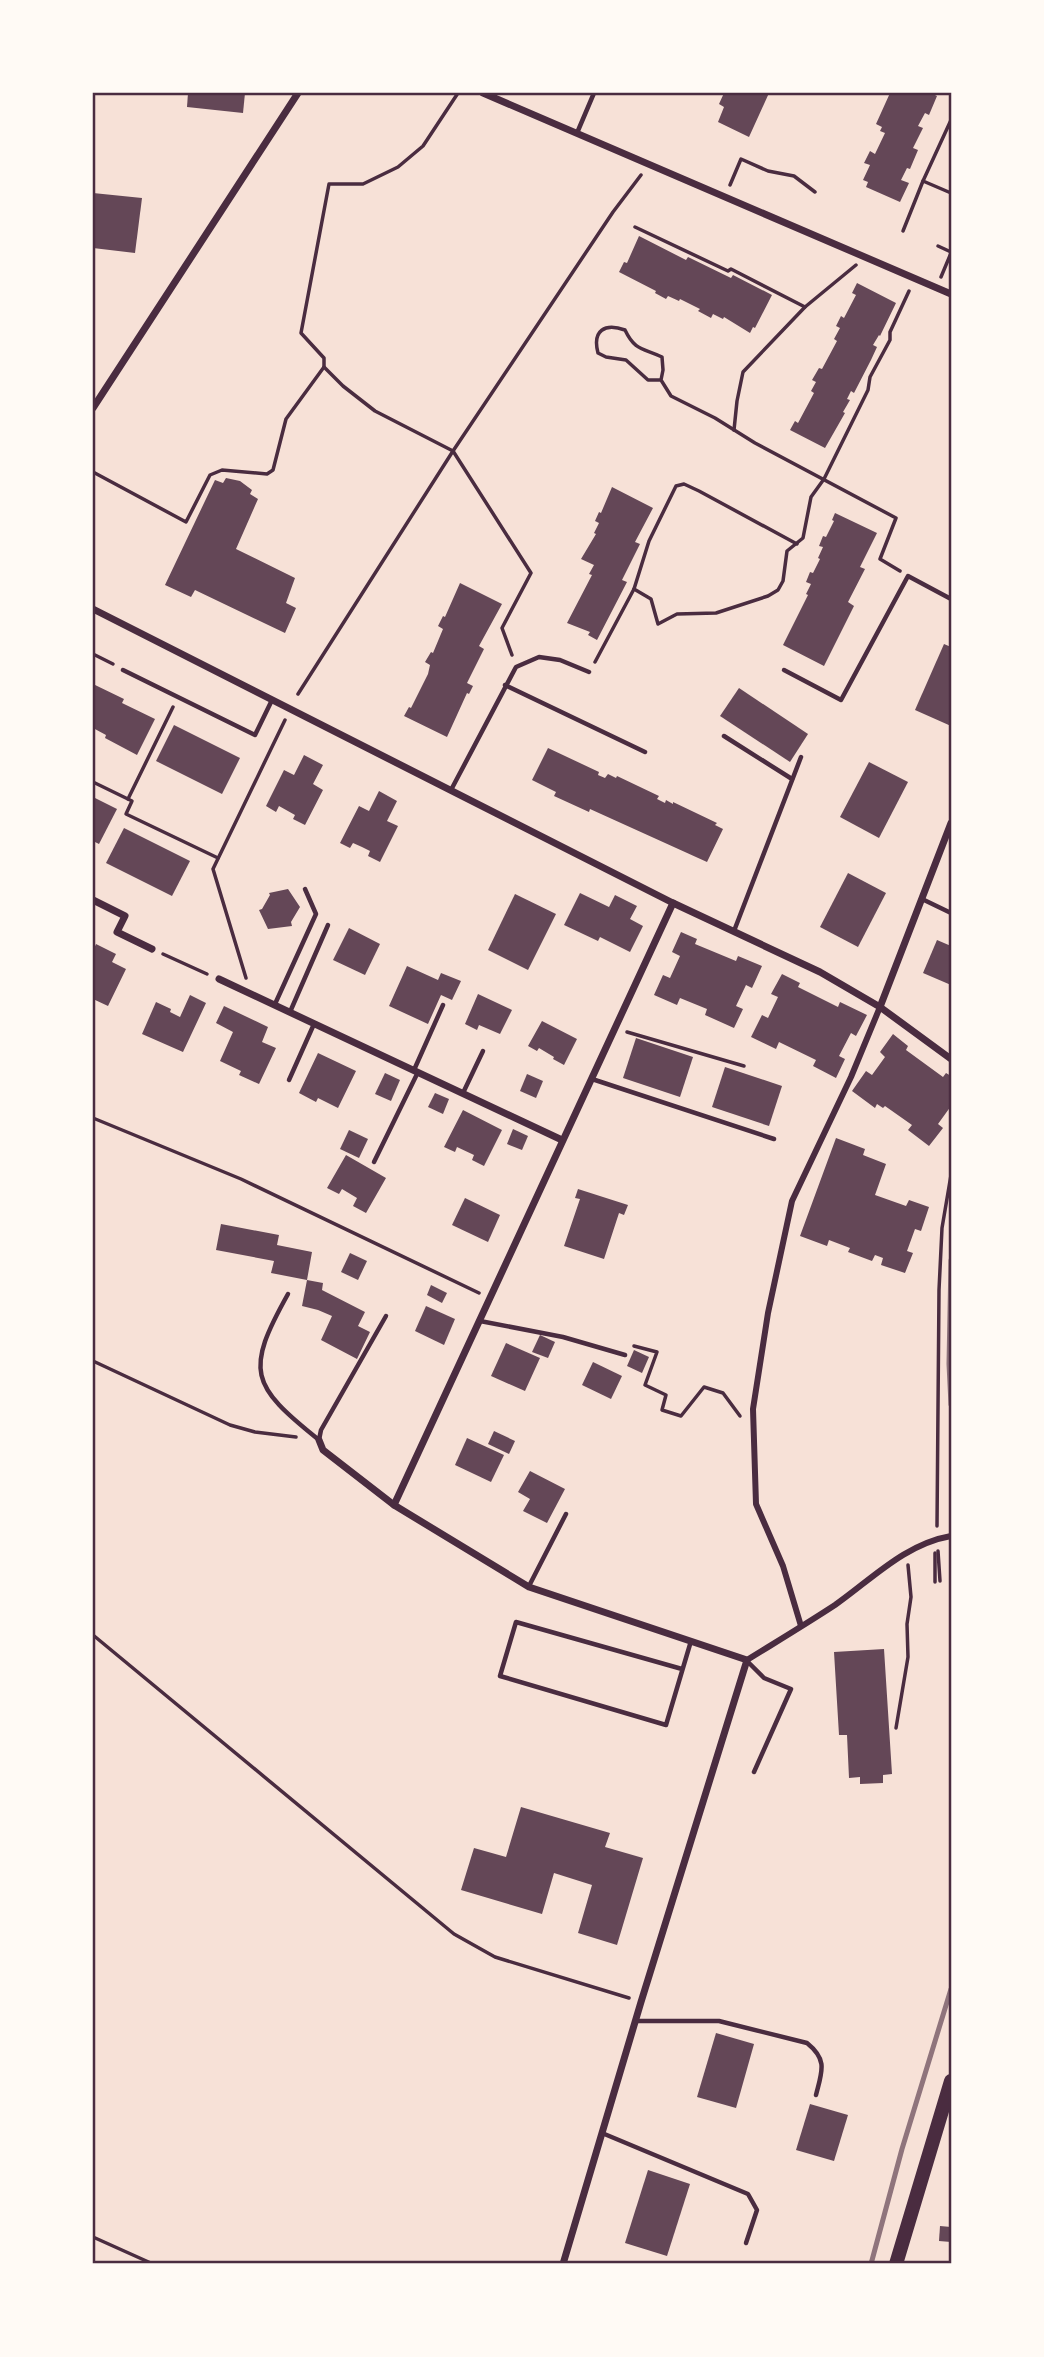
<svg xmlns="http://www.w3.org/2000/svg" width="1044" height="2357" font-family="Figtree,sans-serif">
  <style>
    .building { fill: #644757 }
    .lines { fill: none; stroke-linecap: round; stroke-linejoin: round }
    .path { stroke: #4a2c40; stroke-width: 3.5 }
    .service { stroke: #4a2c40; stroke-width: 4.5 }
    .pedestrian { stroke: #4a2c40; stroke-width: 6 }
    .minor { stroke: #4a2c40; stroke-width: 7 }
    .primary { stroke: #4a2c40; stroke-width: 14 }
    .rail { stroke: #8f747c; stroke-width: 5 }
    .neatline { fill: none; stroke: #4a2c40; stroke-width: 2.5 }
  </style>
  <rect width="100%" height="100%" fill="#f7e1d7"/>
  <g class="building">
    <polygon points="188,93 245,93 243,113 187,107"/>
    <polygon points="724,93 769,93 749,137 718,122 724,107 719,104"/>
    <polygon points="890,93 931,93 937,96 929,115 925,113 918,126 923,128 913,148 918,150 910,169 907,168 901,180 909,183 900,202 866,187 868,182 863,180 870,165 864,163 870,151 875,154 885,133 880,131 882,127 876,124"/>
    <polygon points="93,193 142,198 135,253 93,248"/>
    <polygon points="639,236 686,260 688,257 731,278 733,275 772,295 755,328 753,327 750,333 724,317 723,319 713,314 711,318 698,311 700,309 680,299 679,301 668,296 666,299 655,293 656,291 619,272 624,262 627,263"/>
    <polygon points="857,283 896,303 880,336 879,335 873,345 877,347 871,360 854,393 851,391 847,399 850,400 843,412 845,413 825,448 790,430 795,421 798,423 814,393 811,391 816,382 812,380 819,368 822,369 837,341 834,339 840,328 836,326 841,316 844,318 856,295 852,293"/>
    <polygon points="226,478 240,481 252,490 250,494 258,499 236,549 295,578 286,603 296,608 285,633 195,590 191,597 165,585 215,480 223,483"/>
    <polygon points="612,487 653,508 635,542 640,544 622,580 627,582 597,640 588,635 590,632 567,623 592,575 589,574 594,565 581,559 596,534 594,533 599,523 595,521 599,512 601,513"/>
    <polygon points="835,513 877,533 860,567 865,569 848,602 854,606 824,666 783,645 808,595 806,594 811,584 806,582 810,572 813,573 820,559 818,558 823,547 819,546 823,536 826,537 834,521 832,520"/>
    <polygon points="460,583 502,604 479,646 484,649 467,683 473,686 469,694 467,693 447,737 404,716 409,707 411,708 428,674 430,665 425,662 431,652 433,653 443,629 438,626 443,616 445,617"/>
    <polygon points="944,644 951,647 951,726 915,710"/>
    <polygon points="93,684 124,699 122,703 155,719 137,755 105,738 106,735 93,728"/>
    <polygon points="739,688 808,734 790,762 720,716"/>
    <polygon points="174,725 240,758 222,794 156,761"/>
    <polygon points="548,748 599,772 598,775 605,778 608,774 616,778 617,776 659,796 657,799 665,803 666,800 673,804 673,802 717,823 715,825 723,829 707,862 590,809 589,812 554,796 556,792 532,780"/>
    <polygon points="304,755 323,765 313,784 323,790 305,825 293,819 295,815 279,806 276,812 266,806 284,770 294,775"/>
    <polygon points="869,762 908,782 879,838 840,817"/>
    <polygon points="379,791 397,801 387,821 398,826 380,862 368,856 370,851 362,847 353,843 350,848 340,843 359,806 369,811"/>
    <polygon points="93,797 117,809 99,844 93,841"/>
    <polygon points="124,828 190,861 172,896 106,863"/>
    <polygon points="848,873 886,893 858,947 820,927"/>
    <polygon points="288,889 300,907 291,922 292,926 268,929 259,910 262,909 270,895 269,893"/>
    <polygon points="580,893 609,907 615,895 637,906 630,919 643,926 630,952 600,937 598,941 564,925"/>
    <polygon points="515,894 556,914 528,970 488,950"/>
    <polygon points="349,928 380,944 365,975 333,960"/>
    <polygon points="681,932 697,939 695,944 736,961 738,956 762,966 752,988 746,985 736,1006 743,1009 734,1028 705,1015 707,1009 680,998 677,1005 654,995 663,975 670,978 680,956 672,952"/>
    <polygon points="937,940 951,946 951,985 923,973"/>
    <polygon points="96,944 116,954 112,962 126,969 108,1006 93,999 93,951"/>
    <polygon points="407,966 438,980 441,973 461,981 452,1000 441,995 428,1024 389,1006"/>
    <polygon points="782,974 800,983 798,987 838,1007 840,1002 867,1015 856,1036 851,1033 839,1056 845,1059 836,1078 813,1066 816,1060 779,1042 776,1049 751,1037 762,1015 768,1018 778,997 771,994"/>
    <polygon points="478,994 512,1010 500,1034 479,1025 477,1030 465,1024"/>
    <polygon points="190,995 206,1003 183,1052 142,1034 156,1002 171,1009 170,1012 180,1017"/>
    <polygon points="224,1006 268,1027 262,1042 276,1048 259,1084 239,1075 241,1071 220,1061 233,1032 216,1023"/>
    <polygon points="542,1021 577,1039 564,1065 553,1059 554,1057 539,1048 537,1051 528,1046"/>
    <polygon points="893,1034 908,1046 906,1050 943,1077 946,1073 951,1076 951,1106 938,1124 943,1128 929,1146 908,1130 912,1125 885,1106 883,1108 877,1104 875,1108 852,1091 866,1071 872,1075 885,1057 880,1052"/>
    <polygon points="636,1038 693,1057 680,1097 623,1078"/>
    <polygon points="318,1053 356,1071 338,1108 318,1098 316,1102 299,1093"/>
    <polygon points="725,1067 782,1086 769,1126 712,1107"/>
    <polygon points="385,1073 400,1080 391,1101 375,1094"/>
    <polygon points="527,1074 543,1081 536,1098 520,1091"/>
    <polygon points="435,1093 449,1099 443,1114 428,1107"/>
    <polygon points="463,1110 502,1130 484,1166 472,1160 474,1155 457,1147 455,1152 444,1147"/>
    <polygon points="513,1129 528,1136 522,1150 507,1144"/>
    <polygon points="349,1130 368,1139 359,1158 340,1149"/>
    <polygon points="836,1138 865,1149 863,1155 886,1164 875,1195 906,1206 909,1200 929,1207 921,1231 915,1229 907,1251 913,1253 905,1273 881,1265 883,1258 875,1255 872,1261 848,1252 850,1248 829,1240 827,1246 800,1236"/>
    <polygon points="346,1155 386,1178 366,1213 353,1206 357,1198 342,1189 339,1194 327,1188"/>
    <polygon points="578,1189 628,1205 624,1215 619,1213 604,1259 564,1246 580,1199 575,1198"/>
    <polygon points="465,1198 500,1215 488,1242 452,1225"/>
    <polygon points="221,1224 279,1235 277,1245 312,1252 307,1280 323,1283 322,1290 365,1312 358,1326 370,1332 357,1359 321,1340 332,1316 318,1310 302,1306 307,1280 271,1273 274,1261 216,1250"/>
    <polygon points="350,1253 367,1261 358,1280 341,1272"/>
    <polygon points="431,1285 447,1293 442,1303 427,1295"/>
    <polygon points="426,1306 455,1319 444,1345 415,1331"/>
    <polygon points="540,1335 555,1342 548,1358 532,1352"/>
    <polygon points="506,1343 540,1358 525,1391 491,1376"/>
    <polygon points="634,1350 649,1357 642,1373 627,1366"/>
    <polygon points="593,1362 622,1376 611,1399 582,1385"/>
    <polygon points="494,1431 515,1441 509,1454 488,1444"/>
    <polygon points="467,1438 504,1455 491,1482 455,1465"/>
    <polygon points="530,1471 565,1489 547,1523 523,1511 530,1499 518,1492"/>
    <polygon points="884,1649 892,1774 883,1775 883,1783 860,1784 860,1777 849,1778 847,1735 839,1735 834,1652"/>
    <polygon points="521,1807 610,1833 605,1847 643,1858 617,1945 578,1933 592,1885 554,1873 542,1914 461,1890 474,1848 506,1857"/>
    <polygon points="716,2033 754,2044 736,2108 697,2097"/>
    <polygon points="810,2104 848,2115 834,2161 796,2150"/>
    <polygon points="648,2170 690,2184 667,2256 625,2243"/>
    <polygon points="940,2226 951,2227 951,2242 939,2241"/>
  </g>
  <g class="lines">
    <g class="path">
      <polyline points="951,120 923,181 951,193"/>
      <polyline points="730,185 741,159 768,171 794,176 815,192"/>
      <polyline points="635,227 728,271 731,269 805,307"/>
      <polyline points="903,231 923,181"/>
      <polyline points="938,246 951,252"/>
      <polyline points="941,277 951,253"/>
      <polyline points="324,367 343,386 375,411 453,451 531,573 502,628 512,655"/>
      <path d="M 661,380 L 648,380 L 626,360 L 606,357 L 598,353 C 592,330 605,323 625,330 C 635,351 643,348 662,357 L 663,370 L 661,380 L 671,396 L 715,418 L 755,443 L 896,518 L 880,559 L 900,571"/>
      <polyline points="734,430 737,401 743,372 805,307 856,265"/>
      <polyline points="93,472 186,522 210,475 222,470 267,474 273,470 286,419 324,367 324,358 301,333 329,184 363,184 398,167 423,146 458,93"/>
      <polyline points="634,589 651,599 658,624 677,614 716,613 768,596 778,590 783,581 787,551 803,538 811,497 824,479 868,390 870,377 890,340 890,332 909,291"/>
      <polyline points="93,654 113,664"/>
      <polyline points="595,662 634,589 649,541 676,486 684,484 699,491 797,544"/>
      <polyline points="298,694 453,451 613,212 641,175"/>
      <polyline points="93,782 132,801 126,814 218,858"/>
      <polyline points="128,799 173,707"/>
      <polyline points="163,954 207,974"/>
      <polyline points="246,978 213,869 285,720"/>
      <polyline points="627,1032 744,1066"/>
      <polyline points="93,1118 241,1179 479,1293"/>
      <polyline points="634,1346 657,1352 645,1385 666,1395 662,1410 681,1416 704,1387 723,1393 740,1416"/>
      <polyline points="93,1361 230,1425 255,1432 296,1437"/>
      <polyline points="937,1526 939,1290 942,1228 951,1175"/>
      <polyline points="938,1551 940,1581"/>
      <polyline points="935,1582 935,1553"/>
      <polyline points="93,1635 454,1934 495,1957 629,1998"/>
      <polyline points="896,1728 908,1657 907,1624 911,1597 908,1565"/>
      <polyline points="93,2237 153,2264"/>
    </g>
    <g class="service">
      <polyline points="577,133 594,93"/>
      <polyline points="123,670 255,735 272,700"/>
      <polyline points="784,670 841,700 908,576 951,599"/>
      <polyline points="505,685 645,752"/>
      <polyline points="724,736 792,779"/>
      <polyline points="451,790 516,667 539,657 560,660 589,672"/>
      <polyline points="922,899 951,913"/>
      <polyline points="734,931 801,757"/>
      <polyline points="275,1004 316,914 305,889"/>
      <polyline points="290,1012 328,925"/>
      <polyline points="414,1070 443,1005"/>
      <polyline points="592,1079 774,1139"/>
      <polyline points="289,1080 314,1024"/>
      <polyline points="463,1093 483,1051"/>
      <polyline points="374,1162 418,1072"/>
      <path d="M 288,1294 C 245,1371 250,1385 319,1440 L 321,1430 L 386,1316"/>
      <polyline points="480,1321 563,1337 625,1355"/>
      <polyline points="529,1586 566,1514"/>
      <polyline points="747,1661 764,1678 791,1689 754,1772"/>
      <polyline points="682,1669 516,1622 500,1676 666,1725 691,1641"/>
      <path d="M 635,2021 L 719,2021 L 807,2043 C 828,2060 822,2071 816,2095"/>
      <polyline points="602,2133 748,2194 757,2210 746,2243"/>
    </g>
    <g class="pedestrian">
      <polyline points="801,1626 783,1566 756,1504 753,1409 768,1313 792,1201 851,1077 880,1007"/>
      <path d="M 747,1660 C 776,1642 806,1624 835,1605 C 872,1579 905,1544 951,1536"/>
    </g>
    <g class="minor">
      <polyline points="483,93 951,294"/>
      <polyline points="93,408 298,93"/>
      <polyline points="93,609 673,903 820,972 880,1007 951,1059"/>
      <polyline points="93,900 125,916 117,932 152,949"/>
      <polyline points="219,979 562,1140"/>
      <polyline points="880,1007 951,823"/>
      <polyline points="319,1440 323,1450 394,1505 529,1587 747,1660 641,2002 563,2264"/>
      <polyline points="394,1505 673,903"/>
    </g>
    <polyline class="primary" points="896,2264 951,2081"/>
    <g class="rail">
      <polyline points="951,1260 949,1364 951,1405"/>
      <polyline points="871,2264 902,2149 951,1989"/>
    </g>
  </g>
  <rect width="1044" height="2357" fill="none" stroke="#fffaf5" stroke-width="189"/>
  <rect x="94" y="94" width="856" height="2168" class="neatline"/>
</svg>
